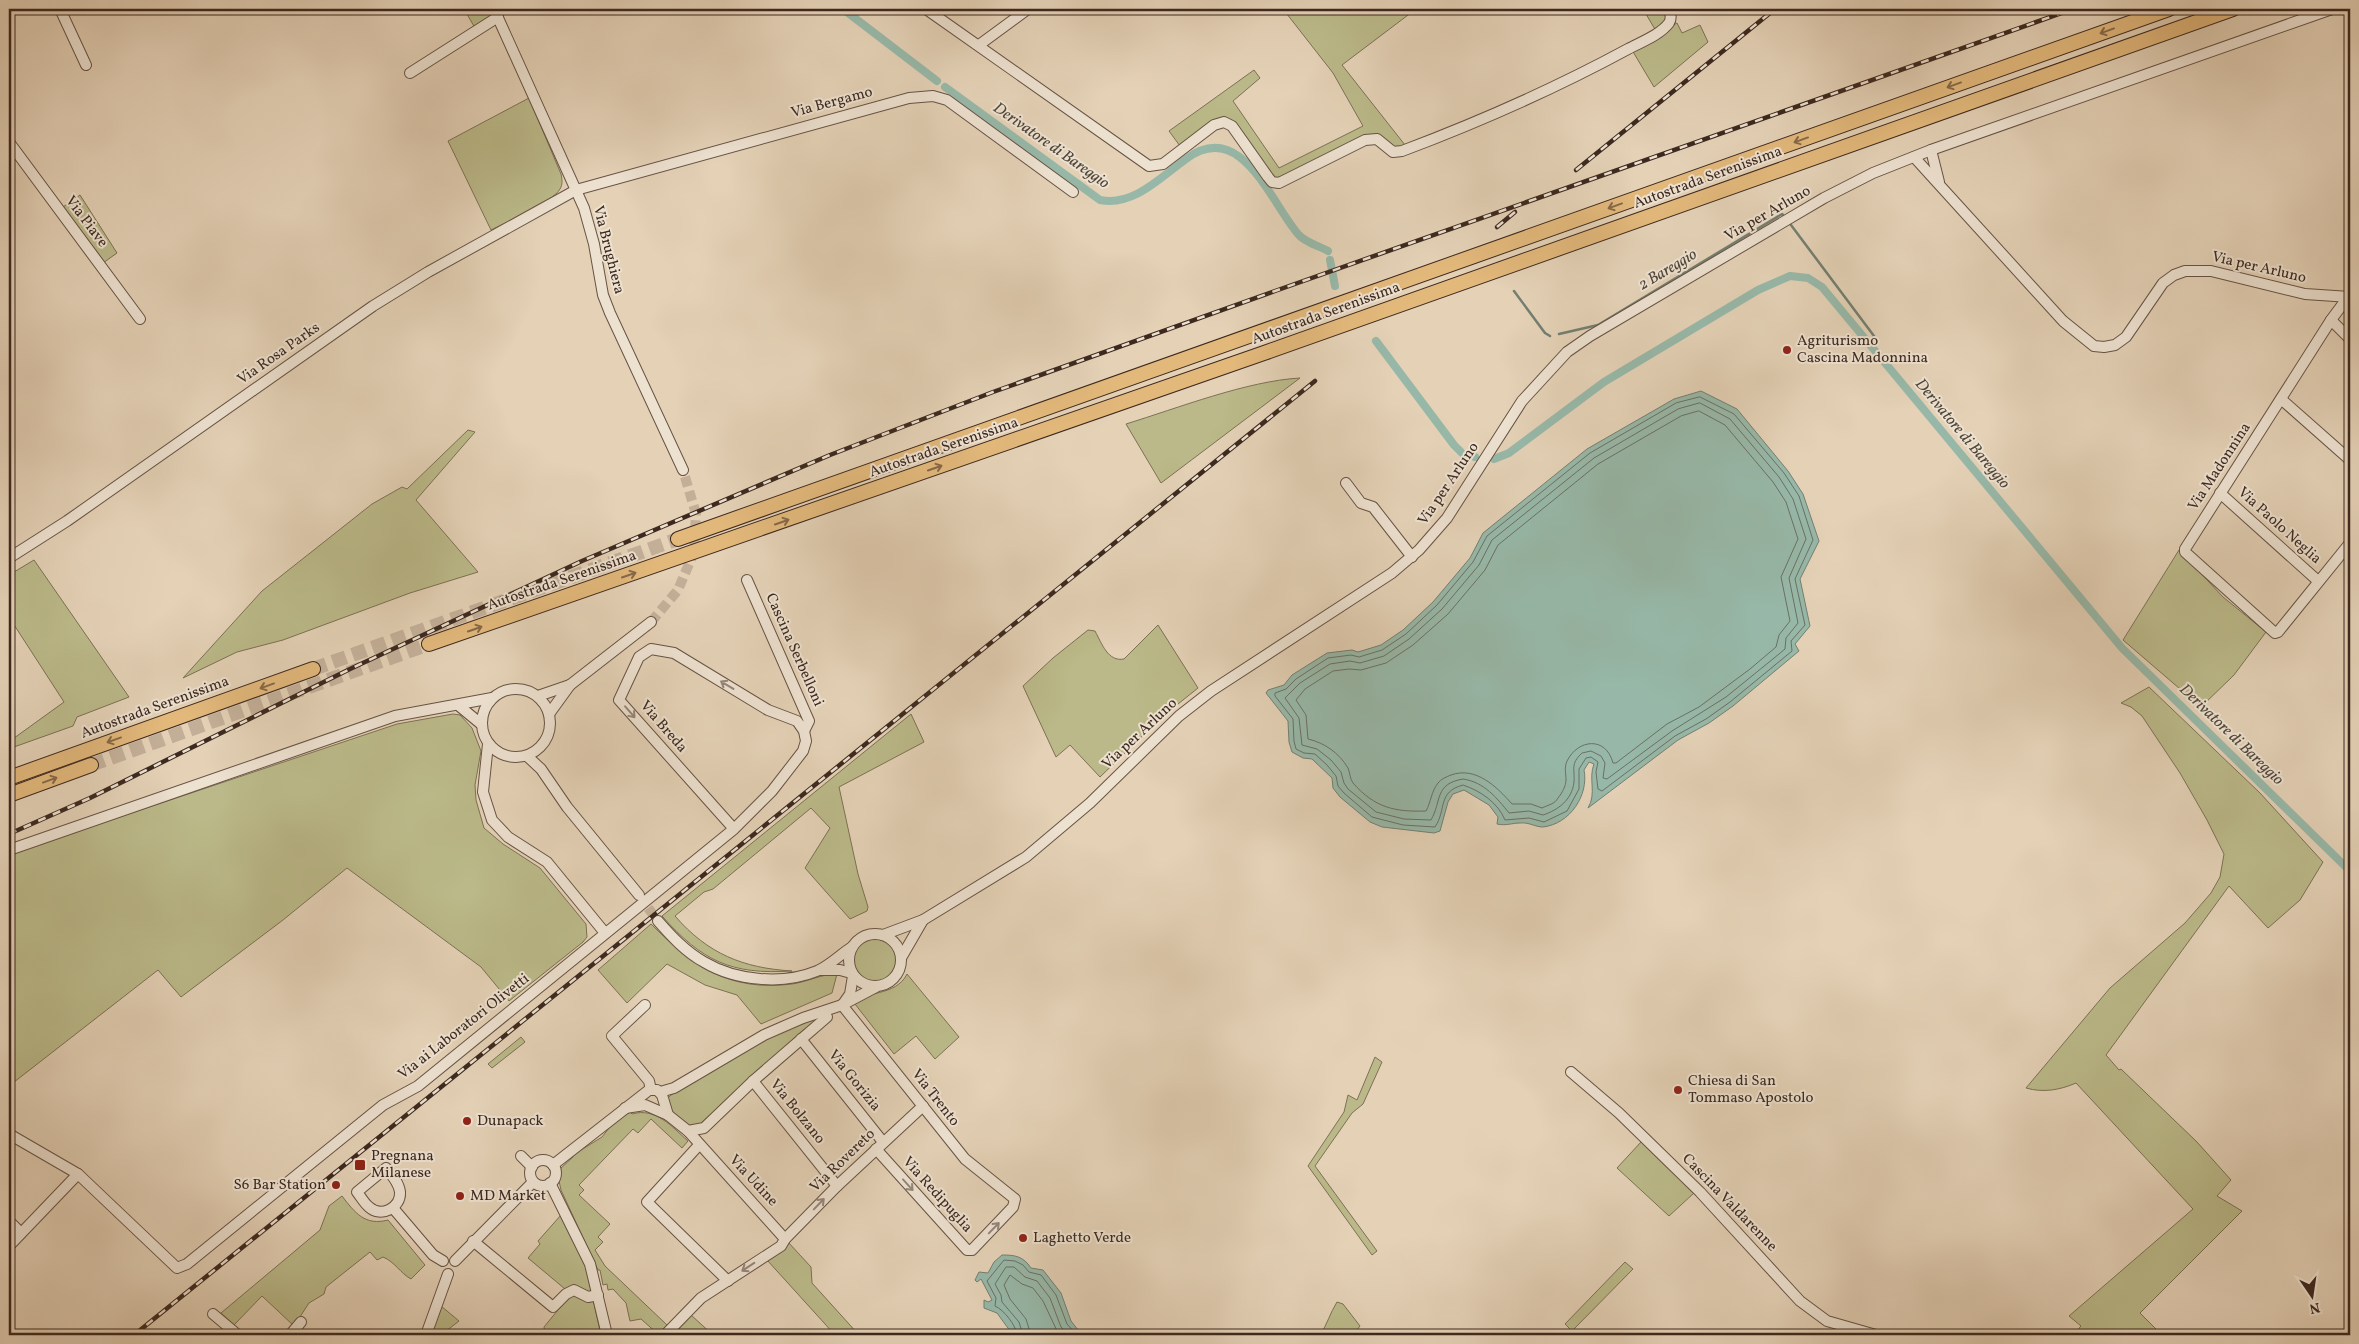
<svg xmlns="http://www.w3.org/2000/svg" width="2359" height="1344" font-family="Vollkorn,serif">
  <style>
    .green { fill: #bbb989; stroke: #7c7154 }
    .water { fill: #97b8a8; stroke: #737f71 }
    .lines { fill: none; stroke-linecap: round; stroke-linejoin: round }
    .shore { stroke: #6a7064; stroke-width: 1 }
    .stream { stroke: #737f71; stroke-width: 2.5 }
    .canal { stroke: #97b8a8; stroke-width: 8 }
    .minor-tunnel { stroke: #c3af98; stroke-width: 10; stroke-dasharray: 10 5; stroke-linecap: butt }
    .highway-tunnel { stroke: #c3af98; stroke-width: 14; stroke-dasharray: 14 7; stroke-linecap: butt }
    .minor-casing { stroke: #675345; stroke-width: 12 }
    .highway-casing { stroke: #3d291f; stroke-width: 16 }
    .minor { stroke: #ede1d0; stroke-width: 10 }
    .highway { stroke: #e2b87b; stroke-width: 14 }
    .rail-casing { stroke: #3d291f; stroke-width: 4.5 }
    .rail { stroke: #ede1d0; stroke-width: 2.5; stroke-dasharray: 8; stroke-linecap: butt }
    .oneway { stroke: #876948 }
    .oneway2 { stroke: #958578 }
    .poi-dot { fill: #8f2418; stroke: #ede1d0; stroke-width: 2 }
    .labels { text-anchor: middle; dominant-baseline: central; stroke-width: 4; stroke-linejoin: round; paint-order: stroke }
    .street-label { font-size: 15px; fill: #3d291f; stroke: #ede1d0 }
    .poi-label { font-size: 15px; fill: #3d291f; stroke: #ede1d0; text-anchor: start }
    .water-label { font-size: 16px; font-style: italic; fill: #4f463a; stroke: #ede1d0 }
  </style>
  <rect width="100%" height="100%" fill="#e4d1b6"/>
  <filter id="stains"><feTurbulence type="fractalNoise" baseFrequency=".004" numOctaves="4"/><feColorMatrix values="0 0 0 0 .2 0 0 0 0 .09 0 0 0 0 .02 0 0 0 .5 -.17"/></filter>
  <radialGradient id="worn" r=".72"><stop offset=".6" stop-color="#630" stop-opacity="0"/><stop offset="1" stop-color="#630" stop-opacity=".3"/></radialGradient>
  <g class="green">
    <polygon points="464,9 488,9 492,18 475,28"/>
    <polygon points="1283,9 1416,9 1342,65 1405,145 1398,149 1375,137 1276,181 1231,122 1180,146 1169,131 1254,70 1260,78 1233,101 1279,168 1363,126 1333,73"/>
    <polygon points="1643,9 1667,9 1669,17 1656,31"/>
    <polygon points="1677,23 1682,33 1700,25 1708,42 1654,87 1632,50"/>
    <path d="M 529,98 L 561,174 C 562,179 563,184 560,189 C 553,202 506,222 491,230 L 448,141 Z"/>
    <polygon points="80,195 117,253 103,263 63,207"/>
    <path d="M 1300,378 L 1161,483 L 1126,424 C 1178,408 1247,381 1300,378 Z"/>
    <polygon points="468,430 475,432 416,500 478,572 410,593 283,640 237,652 183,678 262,591 372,504 402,487 407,489"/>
    <polygon points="2179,550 2223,597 2266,632 2234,675 2201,707 2123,640"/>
    <polygon points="34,560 129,697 77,717 73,726 14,747 10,741 64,702 9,617 9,575"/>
    <path d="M 1158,625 L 1198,688 L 1163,716 L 1100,777 L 1070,745 L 1056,757 L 1023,686 L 1053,658 L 1088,630 L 1095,631 C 1102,644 1108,662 1124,659 Z"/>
    <path d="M 2149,687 L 2260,793 L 2323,862 L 2300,900 L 2268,928 L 2229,886 L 2106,1055 L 2119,1070 L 2121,1069 L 2197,1142 L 2231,1180 L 2217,1196 L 2242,1211 L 2140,1313 L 2162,1335 L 2111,1335 L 2109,1332 L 2106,1335 L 2073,1335 L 2081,1326 L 2069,1316 L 2193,1209 L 2076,1083 C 2060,1090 2043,1093 2026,1088 L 2110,988 L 2185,923 L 2211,893 L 2220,877 L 2224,854 L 2207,820 L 2180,773 L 2142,716 L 2131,707 L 2121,703 Z"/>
    <polygon points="453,714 460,715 472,728 481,751 475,785 476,800 484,828 503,844 540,868 586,924 587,937 583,942 509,1001 481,967 347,868 283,920 181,997 158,970 9,1086 9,854 397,724"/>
    <path d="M 911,714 L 924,742 L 839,787 L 858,874 L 868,907 L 867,911 L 850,919 L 805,868 L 830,828 L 811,808 L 713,889 L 704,892 L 675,916 C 708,954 743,968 792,971 C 731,975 702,961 662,916 Z"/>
    <path d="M 651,924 C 693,966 729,992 792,984 C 807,982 821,974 837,974 L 832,993 L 761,1024 L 737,995 L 705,985 L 667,964 L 627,1003 L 598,970 Z"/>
    <circle cx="875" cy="960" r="21"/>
    <path d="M 907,974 L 959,1037 L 935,1059 L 916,1036 L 894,1054 L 855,1004 C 863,990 896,997 907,974 Z"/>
    <polygon points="822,1016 802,1031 700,1124 688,1127 668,1111 668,1098 671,1095 767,1038"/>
    <polygon points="521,1037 525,1042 492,1068 488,1064"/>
    <polygon points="1375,1057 1382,1062 1363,1104 1352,1113 1315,1166 1377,1251 1372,1255 1308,1166 1344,1112 1348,1095 1357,1100"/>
    <path d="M 630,1112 L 632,1114 C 656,1107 672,1127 688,1141 L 682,1148 L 651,1119 L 638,1133 L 633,1129 L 579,1185 L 584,1190 L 579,1195 L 610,1224 L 598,1237 L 603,1242 L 595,1250 L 605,1266 L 667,1325 L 659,1335 L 641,1319 L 630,1321 L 626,1303 L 613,1289 L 608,1290 L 607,1284 L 603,1285 L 600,1270 L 598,1270 L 561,1190 L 559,1181 L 560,1169 L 573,1157 L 573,1155 L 602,1137 L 613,1123 Z"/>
    <polygon points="1641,1142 1694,1193 1669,1216 1617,1168"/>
    <path d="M 342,1196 C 355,1213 365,1226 388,1220 L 425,1265 L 411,1279 C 400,1273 395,1262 383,1257 L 377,1260 L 370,1252 L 326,1287 L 324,1294 L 309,1303 L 294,1326 L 262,1296 L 234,1325 L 221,1313 L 320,1230 L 329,1206 Z"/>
    <polygon points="561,1215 586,1267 601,1335 545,1335 544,1327 571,1294 528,1258 540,1244 538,1241"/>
    <polygon points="788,1242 811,1267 812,1283 859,1335 835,1335 767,1260"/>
    <polygon points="1625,1262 1633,1269 1572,1331 1565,1324"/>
    <path d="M 1337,1302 L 1343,1304 L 1360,1326 L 1353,1335 L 1320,1335 C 1327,1325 1330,1313 1337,1302 Z"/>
    <polygon points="441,1306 459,1321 441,1335 430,1335"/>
    <polygon points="691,1315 713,1335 669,1335"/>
  </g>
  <g class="water">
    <path d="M 1701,391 L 1737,409 L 1788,471 L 1803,494 L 1819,541 L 1800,579 L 1810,626 L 1795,644 L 1799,651 L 1733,706 L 1709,723 L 1678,740 L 1588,808 C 1597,793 1588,779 1594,764 L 1589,762 L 1584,770 C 1589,795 1570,824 1543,827 C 1535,827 1529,822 1520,823 C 1512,823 1506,826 1497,824 L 1498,817 L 1489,805 L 1464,790 L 1453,794 L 1448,802 L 1440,831 L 1434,833 L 1382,827 L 1370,822 L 1340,797 L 1333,788 L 1332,778 L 1312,759 L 1303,758 L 1292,752 L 1289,742 L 1288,721 L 1266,693 L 1268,690 L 1284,685 L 1292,675 L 1327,653 L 1352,650 L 1358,652 L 1381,645 L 1403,630 L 1433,602 L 1470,558 L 1483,533 L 1587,449 L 1674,399 Z"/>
    <path d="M 1002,1255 C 1015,1255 1023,1256 1031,1268 L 1043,1270 L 1061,1293 L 1071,1321 L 1082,1335 L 1013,1335 L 997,1313 L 984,1308 L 984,1300 L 988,1302 L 992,1300 L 981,1279 L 977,1282 L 975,1280 L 979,1272 L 988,1273 L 994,1262 Z"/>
  </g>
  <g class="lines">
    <g class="shore">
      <path d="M 1700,397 L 1734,414 L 1784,473 L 1799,496 L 1813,540 L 1795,579 L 1805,625 L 1791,641 L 1792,651 L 1730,702 L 1706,719 L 1675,736 L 1602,791 L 1598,789 L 1596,772 L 1598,762 L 1591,757 L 1586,758 L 1579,769 L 1579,789 L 1567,811 L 1544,822 L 1529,818 L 1505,820 C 1498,803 1481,791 1463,785 C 1437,792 1447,809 1435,827 L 1403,825 L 1372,817 L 1344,793 L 1338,786 L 1336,776 L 1327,765 L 1315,754 L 1304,753 L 1296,749 L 1294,741 L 1293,719 L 1275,696 L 1275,693 L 1286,689 L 1296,679 L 1328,658 L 1351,655 L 1359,657 L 1382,650 L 1406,634 L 1437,605 L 1473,562 L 1487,536 L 1590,453 L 1676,403 Z"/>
      <path d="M 1700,403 L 1730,419 L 1779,477 L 1793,499 L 1806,539 L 1789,578 L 1798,623 L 1786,638 L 1785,649 L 1779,654 L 1726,697 L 1672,731 L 1607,779 L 1603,778 L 1605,763 L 1601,756 L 1591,751 L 1582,753 C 1570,764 1575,769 1574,782 C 1572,800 1558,810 1543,815 L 1529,811 L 1509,813 C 1497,798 1484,782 1463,779 C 1434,784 1442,801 1431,820 L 1404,819 L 1376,812 L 1348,789 L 1344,783 L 1341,772 L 1331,760 L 1317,749 L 1302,745 L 1299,718 L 1285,698 L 1300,683 L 1330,664 L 1350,661 L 1360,663 L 1384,656 L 1409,639 L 1442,609 L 1479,565 L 1492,540 L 1594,458 L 1678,409 Z"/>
      <path d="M 1699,411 L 1725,425 L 1773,482 L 1786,502 L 1798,539 L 1781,577 L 1790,621 L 1779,635 L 1776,647 L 1750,669 L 1699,707 L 1667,724 L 1616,763 L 1613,763 C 1606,736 1578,739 1567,761 C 1564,768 1566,773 1566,780 C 1566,786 1562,793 1558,798 C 1555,804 1548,805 1542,808 L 1531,804 L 1512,804 C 1497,787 1476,766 1451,775 C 1446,777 1441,779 1438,783 C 1431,792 1431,802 1426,811 C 1395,812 1375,808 1353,783 C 1350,779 1350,773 1348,768 C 1339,753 1325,743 1308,739 L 1306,715 L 1296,700 L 1305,689 L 1333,671 L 1349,669 L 1361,670 L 1386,663 L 1413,645 L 1448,614 L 1485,570 L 1498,545 L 1598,464 L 1681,416 Z"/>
      <path d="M 1017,1335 C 1016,1325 1004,1310 995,1306 L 996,1298 L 987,1281 L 1004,1260 L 1015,1261 L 1023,1265 L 1029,1272 L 1041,1275 L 1056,1295 L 1067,1324 L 1077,1335"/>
      <polyline points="1023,1335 1019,1322 1002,1302 1001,1295 995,1284 1006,1267 1014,1267 1025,1277 1037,1281 1050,1298 1061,1327 1069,1335"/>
      <polyline points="1031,1335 1026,1319 1010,1299 1004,1285 1010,1275 1022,1284 1033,1288 1043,1301 1059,1335"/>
    </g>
    <g class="stream">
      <polyline points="1791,225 1874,336 1869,345"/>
      <polyline points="1514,291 1545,333 1550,336"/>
      <polyline points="1559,334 1598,325 1782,214 1783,215"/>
    </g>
    <g class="canal">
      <polyline points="843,9 937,81"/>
      <path d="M 945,87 L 1100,200 C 1133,207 1161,177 1186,159 C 1241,118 1270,201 1298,234 C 1304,242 1319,246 1328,251"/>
      <polyline points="1330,260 1335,286"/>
      <polyline points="1376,341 1454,445 1463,454 1475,457"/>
      <polyline points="1494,459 1509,453 1604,382 1758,290 1790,276 1808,278 1822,287 2122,648 2350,871"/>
    </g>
    <g class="minor-tunnel">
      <polyline points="651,622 678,590 694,552 696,514 683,470"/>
      <polyline points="639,896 658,921"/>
    </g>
    <g class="highway-tunnel">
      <polyline points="313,669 678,539"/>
      <polyline points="91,765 429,644"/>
    </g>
    <g class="minor-casing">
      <g id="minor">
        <polyline points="60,9 86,65"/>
        <polyline points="494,9 584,208 594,244 603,295 610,313 683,470"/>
        <path d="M 926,9 L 1149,166 L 1163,164 L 1214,125 L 1224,122 L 1232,126 L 1268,177 L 1272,182 L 1279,183 L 1365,140 L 1377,139 L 1393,152 L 1402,151 C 1479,122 1556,88 1628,49 C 1641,42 1660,35 1669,23 C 1672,18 1671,14 1669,9"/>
        <polyline points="979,45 1028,9"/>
        <polyline points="410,73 498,17"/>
        <polyline points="9,142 140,319"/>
        <polyline points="1931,150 1939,182"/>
        <polyline points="1914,157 2063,321 2094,346 2104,347 2115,345 2126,337 2163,283 2174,275 2185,271 2211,271 2305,294 2350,297"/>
        <polyline points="2348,297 2331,320 2185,549 2185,552 2275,633 2278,632 2350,543"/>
        <polyline points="2331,320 2350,339"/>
        <polyline points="2281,399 2350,460"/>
        <polyline points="1346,483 1361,503 1373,507 1412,557"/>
        <polyline points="2220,493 2318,581"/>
        <polyline points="9,558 67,521 373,306 428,272 576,190 909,98 933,96 947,100 1073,192"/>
        <polyline points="747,580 809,721 804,731"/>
        <circle cx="516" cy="723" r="34"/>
        <polyline points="538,696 570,685"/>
        <polyline points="458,705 481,724"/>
        <polyline points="549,714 570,685 651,622"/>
        <polyline points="488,744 483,792 492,820 508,837 547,862 605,933"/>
        <polyline points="527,756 541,769 567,807 639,895"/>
        <polyline points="9,850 395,716 492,698"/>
        <path d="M 658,921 C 672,937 686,952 704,962 C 736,981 783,985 817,971 C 829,966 841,954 852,947"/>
        <circle cx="875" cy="960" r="26"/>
        <polyline points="883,935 923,920 1026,857 1090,803 1179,716 1211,691 1392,573 1419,550 1447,518 1522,401 1567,352 1590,336 1824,198 1873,173 1931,150 2332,9"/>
        <polyline points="901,958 923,920"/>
        <polyline points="820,970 840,970 851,973"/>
        <polyline points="843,1004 850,994 853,976"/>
        <polyline points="645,1005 612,1036 649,1081 651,1090"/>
        <polyline points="842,1005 965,1159 1015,1199 1013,1207 972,1250 967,1250 876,1149"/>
        <polyline points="801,1039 883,1142"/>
        <polyline points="1571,1072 1619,1113 1700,1192 1800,1301 1827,1321 1876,1335"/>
        <polyline points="753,1081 837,1186"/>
        <polyline points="660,1092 674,1088 764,1035 803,1018 842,1005 876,987"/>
        <polyline points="625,1108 645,1105 668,1115 688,1131 785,1239 781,1246 701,1298 665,1335"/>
        <polyline points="688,1131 704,1128 753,1081 827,1017"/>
        <polyline points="9,1134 78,1174 177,1268 187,1264 383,1105 418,1086 734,829 772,791 803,751 806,741 804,731 797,721 768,710 674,653 651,649 639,657 619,700 734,829"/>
        <polyline points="699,1145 647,1202 728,1281"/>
        <polyline points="521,1156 532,1167"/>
        <circle cx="543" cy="1173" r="13"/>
        <polyline points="553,1165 649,1090 657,1090 662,1095 668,1115"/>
        <path d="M 386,1168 C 392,1175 399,1183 400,1192 C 401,1208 381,1218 369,1207 C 364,1203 361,1197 357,1192 Z"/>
        <polyline points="550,1183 590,1264 607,1335"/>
        <polyline points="393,1208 433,1255 443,1261"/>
        <polyline points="9,1221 21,1233"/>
        <polyline points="785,1239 837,1186 923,1106"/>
        <polyline points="473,1241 553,1307 566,1294 574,1290 588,1297 598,1295"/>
        <polyline points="9,1246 78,1174"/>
        <polyline points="455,1261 533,1182"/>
        <polyline points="213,1314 238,1335"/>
        <polyline points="290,1335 301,1322"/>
        <polyline points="426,1335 448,1274"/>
      </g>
    </g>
    <g class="highway-casing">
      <g id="highway">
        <polyline points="678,539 2169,9"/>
        <polyline points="429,644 1264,353 2233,9"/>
        <polyline points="9,778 313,669"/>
        <polyline points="9,795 91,765"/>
      </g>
    </g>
    <use href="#minor" class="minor"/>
    <use href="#highway" class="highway"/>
    <g class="rail-casing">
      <g id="rail">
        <polyline points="1576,170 1775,9"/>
        <polyline points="1497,227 1515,212"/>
        <polyline points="9,834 90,798 350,669 582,561 830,455 993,392 1275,291 2073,9"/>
        <polyline points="134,1335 1315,381"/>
      </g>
    </g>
    <use href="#rail" class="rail"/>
  </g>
  <defs><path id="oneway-shaft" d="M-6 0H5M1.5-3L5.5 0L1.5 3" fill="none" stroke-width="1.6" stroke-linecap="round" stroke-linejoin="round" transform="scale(1.25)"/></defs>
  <g class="oneway">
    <use href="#oneway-shaft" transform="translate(2107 31) rotate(160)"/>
    <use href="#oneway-shaft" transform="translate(1954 85) rotate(160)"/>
    <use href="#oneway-shaft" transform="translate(1801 140) rotate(160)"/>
    <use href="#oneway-shaft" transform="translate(1615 206) rotate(160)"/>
    <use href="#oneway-shaft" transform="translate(935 468) rotate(-19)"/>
    <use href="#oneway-shaft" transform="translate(782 522) rotate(-19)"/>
    <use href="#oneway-shaft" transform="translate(629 575) rotate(-19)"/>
    <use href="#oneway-shaft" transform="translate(475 629) rotate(-19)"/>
    <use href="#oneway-shaft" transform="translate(267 686) rotate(160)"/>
    <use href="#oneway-shaft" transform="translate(114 740) rotate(160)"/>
    <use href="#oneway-shaft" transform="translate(50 780) rotate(-20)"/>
  </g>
  <g class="oneway2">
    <use href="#oneway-shaft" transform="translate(727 685) rotate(-149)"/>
    <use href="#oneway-shaft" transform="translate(630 712) rotate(49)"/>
    <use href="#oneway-shaft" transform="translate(908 1185) rotate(48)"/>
    <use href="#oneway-shaft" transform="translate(819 1204) rotate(-46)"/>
    <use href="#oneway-shaft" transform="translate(994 1228) rotate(-46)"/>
    <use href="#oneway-shaft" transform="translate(748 1267) rotate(147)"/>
  </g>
  <g class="poi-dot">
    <circle cx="1787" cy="350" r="5"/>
    <circle cx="1678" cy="1090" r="5"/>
    <circle cx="467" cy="1121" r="5"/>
    <rect x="354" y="1159" width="12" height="12" rx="2.5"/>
    <circle cx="336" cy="1185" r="5"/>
    <circle cx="460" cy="1196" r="5"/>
    <circle cx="1023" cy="1238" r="5"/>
  </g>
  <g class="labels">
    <g class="street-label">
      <text transform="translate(832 103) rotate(-15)">Via Bergamo</text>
      <text transform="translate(1708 178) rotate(-20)">Autostrada Serenissima</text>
      <text transform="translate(1768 214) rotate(-30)">Via per Arluno</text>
      <text transform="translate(86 222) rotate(53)">Via Piave</text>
      <text transform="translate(608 250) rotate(76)">Via Brughiera</text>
      <text transform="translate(2259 268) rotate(13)">Via per Arluno</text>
      <text transform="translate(1326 314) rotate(-20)">Autostrada Serenissima</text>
      <text transform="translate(279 354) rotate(-35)">Via Rosa Parks</text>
      <text transform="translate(944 448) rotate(-19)">Autostrada Serenissima</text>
      <text transform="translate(2220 467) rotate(-57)">Via Madonnina</text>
      <text transform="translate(1449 484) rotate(-56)">Via per Arluno</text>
      <text transform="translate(2279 526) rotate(42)">Via Paolo Neglia</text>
      <text transform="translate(562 581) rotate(-19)">Autostrada Serenissima</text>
      <text transform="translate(794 650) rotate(66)">Cascina Serbelloni</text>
      <text transform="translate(155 708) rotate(-20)">Autostrada Serenissima</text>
      <text transform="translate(663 727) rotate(49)">Via Breda</text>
      <text transform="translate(1140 734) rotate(-43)">Via per Arluno</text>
      <text transform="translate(464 1027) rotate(-38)">Via ai Laboratori Olivetti</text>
      <text transform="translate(854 1081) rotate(51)">Via Gorizia</text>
      <text transform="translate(935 1098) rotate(52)">Via Trento</text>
      <text transform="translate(797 1112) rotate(51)">Via Bolzano</text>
      <text transform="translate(843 1161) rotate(-44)">Via Rovereto</text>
      <text transform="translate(753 1181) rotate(47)">Via Udine</text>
      <text transform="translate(937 1195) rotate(48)">Via Redipuglia</text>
      <text transform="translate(1729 1203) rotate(46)">Cascina Valdarenne</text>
    </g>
    <g class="poi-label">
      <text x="1797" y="341">Agriturismo<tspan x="1797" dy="17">Cascina Madonnina</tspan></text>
      <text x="1688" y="1081">Chiesa di San<tspan x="1688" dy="17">Tommaso Apostolo</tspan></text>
      <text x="477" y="1121">Dunapack</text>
      <text x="371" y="1156">Pregnana<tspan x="371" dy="17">Milanese</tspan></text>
      <text x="326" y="1185" text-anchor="end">S6 Bar Station</text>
      <text x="470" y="1196">MD Market</text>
      <text x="1033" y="1238">Laghetto Verde</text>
    </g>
    <g class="water-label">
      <text transform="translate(1051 146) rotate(35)">Derivatore di Bareggio</text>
      <text transform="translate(1668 270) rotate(-31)">2 Bareggio</text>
      <text transform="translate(1962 434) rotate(50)">Derivatore di Bareggio</text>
      <text transform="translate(2231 735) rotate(44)">Derivatore di Bareggio</text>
    </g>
  </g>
  <rect width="2359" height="1344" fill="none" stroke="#e4d1b6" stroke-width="30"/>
  <rect x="10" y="10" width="2339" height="1324" fill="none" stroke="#3d291f" stroke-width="2.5"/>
  <rect x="15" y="15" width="2329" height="1314" fill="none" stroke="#3d291f"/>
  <g transform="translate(2312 1296) rotate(167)" stroke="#ede1d0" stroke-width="4" paint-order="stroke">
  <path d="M0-4L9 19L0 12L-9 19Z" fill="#3d291f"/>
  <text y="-8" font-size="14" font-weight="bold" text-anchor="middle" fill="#3d291f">N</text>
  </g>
  <rect width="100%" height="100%" filter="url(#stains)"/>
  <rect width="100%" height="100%" fill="url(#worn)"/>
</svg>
